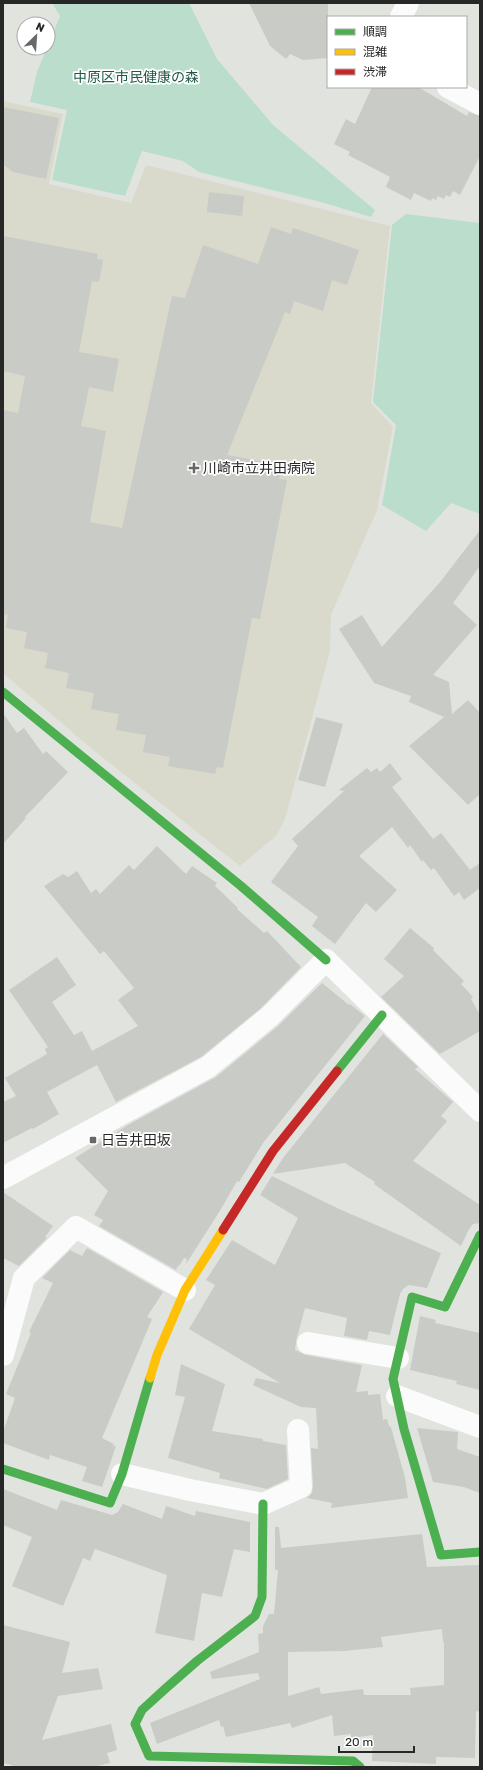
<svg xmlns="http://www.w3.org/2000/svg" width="483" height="1770" font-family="Rubik,'Noto Sans JP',sans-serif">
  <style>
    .medical { fill: #d9d9cc }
    .green { fill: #bdc }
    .building { fill: #c8cbc6; fill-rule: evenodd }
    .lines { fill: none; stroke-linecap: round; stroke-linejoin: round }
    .street { stroke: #fafbfa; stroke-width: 22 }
    .fast { stroke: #4caf50; stroke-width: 9 }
    .slow { stroke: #ffc107; stroke-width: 9 }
    .jam { stroke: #c62828; stroke-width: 9 }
    .poi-dot { fill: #686967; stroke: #fff; stroke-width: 1.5 }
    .labels { text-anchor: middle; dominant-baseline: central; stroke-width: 3.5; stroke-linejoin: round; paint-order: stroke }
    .park-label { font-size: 14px; fill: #215948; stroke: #fff }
    .poi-label { font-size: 14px; fill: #272727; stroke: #fff; text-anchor: start }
  </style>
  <rect width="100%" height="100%" fill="#e1e4de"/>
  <polygon class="medical" points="3,101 63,114 49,184 131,203 146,165 390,226 371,403 393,427 377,510 331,615 330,651 285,819 276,836 240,866 92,749 3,673"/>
  <g class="green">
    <polygon points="52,3 189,3 217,59 273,125 375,210 371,217 321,202 199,172 183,161 142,151 125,196 52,180 67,110 30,102 37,72 60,16"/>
    <polygon points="406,214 480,223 480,514 451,503 426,531 382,505 396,425 373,402 392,225"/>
  </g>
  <g class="building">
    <polygon points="249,3 328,3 328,58 303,60 290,54 286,59 270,46"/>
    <polygon points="29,19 49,24 48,26 48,24 28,24"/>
    <polygon points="24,41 24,48 42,48 41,55 22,50"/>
    <polygon points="372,87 418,87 467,116 469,112 480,116 480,156 460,195 453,191 450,197 446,195 444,199 438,196 436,200 432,198 431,201 414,193 411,200 386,187 390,177 348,155 350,152 334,144 346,119 355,124"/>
    <polygon points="3,107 59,118 46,179 13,172 3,164"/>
    <polygon points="209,192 244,196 242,216 207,212"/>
    <polygon points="271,227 291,234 293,228 359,250 347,285 332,280 323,311 294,301 290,314 285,312 227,455 282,465 279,479 287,480 260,619 252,618 223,768 217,767 215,774 168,766 170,757 143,752 146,735 116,730 119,714 91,709 94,693 66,688 69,673 45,668 48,653 24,648 27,632 6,628 8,615 3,614 3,410 18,413 25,376 3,371 3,236 98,254 97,259 103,260 99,282 92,281 79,352 119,359 113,392 89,387 81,426 106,431 90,522 122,528 172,296 185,298 203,245 258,264"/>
    <polygon points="480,530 480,566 453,603 477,625 433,675 449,682 452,714 468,700 480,713 480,794 468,805 409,746 444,717 409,702 411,696 374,683 339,629 362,615 382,647 441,581"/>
    <polygon points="3,713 17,733 24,728 43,754 46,751 68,772 25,817 26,818 3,844"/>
    <polygon points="316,717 343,724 325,787 298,780"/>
    <polygon points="390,763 402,779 392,787 433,839 441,833 470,870 480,863 480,888 464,900 459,892 454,896 434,868 431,870 423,860 422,862 410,845 408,848 392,827 359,856 397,890 376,912 366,903 335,944 312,926 318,917 271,882 298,846 292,839 344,791 339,790 367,768 371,772 377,768 380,772"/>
    <polygon points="157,846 186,874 192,866 217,883 215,886 238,908 237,909 264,933 267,931 301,967 261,1008 201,1057 116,1102 97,1065 47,1092 59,1114 33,1129 32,1128 3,1143 3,1102 16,1096 5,1078 47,1054 45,1049 48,1047 9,990 57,957 76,985 52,1002 74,1035 82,1031 92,1051 138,1026 118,1000 134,988 104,951 100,954 44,886 63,874 68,877 77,871 91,893 96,889 100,894 129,865 134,870"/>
    <polygon points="410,928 434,948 433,950 464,981 461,984 473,997 471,999 480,1015 480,1031 440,1054 381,997 404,976 384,959"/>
    <polygon points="322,983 349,1005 350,1004 365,1016 263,1143 239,1182 237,1181 221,1209 186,1264 187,1259 184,1258 179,1266 178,1266 176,1270 99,1226 103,1220 94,1215 108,1191 75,1158 128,1125 216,1077 277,1027"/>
    <polygon points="383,1034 418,1067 415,1069 453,1102 441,1116 447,1121 413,1161 480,1205 480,1223 473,1224 469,1229 461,1246 374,1184 375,1182 345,1163 273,1174 283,1158"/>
    <polygon points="272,1176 339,1209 441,1253 427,1288 409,1285 403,1289 400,1294 390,1335 369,1331 367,1340 344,1336 347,1318 305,1308 296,1341 295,1350 306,1355 362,1365 356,1392 368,1391 368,1395 380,1394 383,1420 387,1419 389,1426 391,1427 405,1478 408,1498 331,1508 332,1503 307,1498 312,1493 313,1486 311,1448 318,1449 316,1408 301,1407 253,1385 256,1378 280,1383 189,1329 215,1285 206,1280 232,1240 275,1265 298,1218 260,1195"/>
    <polygon points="3,1192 53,1226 45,1237 47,1238 19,1266 3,1258"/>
    <polygon points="87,1248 163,1292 147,1317 152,1319 102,1438 114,1444 113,1446 116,1446 102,1487 82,1481 87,1467 50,1455 49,1460 3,1443 3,1432 15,1398 6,1394 31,1333 29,1332 53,1283 42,1278 70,1250 82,1256"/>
    <polygon points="420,1316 436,1320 435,1323 480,1333 480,1390 456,1384 457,1381 410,1370"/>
    <polygon points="181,1364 225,1384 212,1431 263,1439 263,1441 286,1445 288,1479 267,1489 219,1478 220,1473 168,1458 185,1397 175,1395"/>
    <polygon points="417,1428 458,1432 457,1449 480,1457 480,1493 464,1487 433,1482"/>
    <polygon points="3,1489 57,1510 61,1500 112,1515 118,1512 123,1504 162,1519 166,1506 195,1516 196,1511 250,1522 250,1552 234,1549 222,1597 202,1593 194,1641 155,1633 167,1575 95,1549 90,1561 83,1558 63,1606 12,1586 32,1537 3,1525"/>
    <path d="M 275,1527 L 279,1527 L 281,1548 L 422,1534 L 427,1567 L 480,1565 L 480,1712 L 476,1711 L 475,1758 L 436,1757 L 436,1764 L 372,1761 L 373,1735 L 351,1738 L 351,1734 L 334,1736 L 332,1715 L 292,1728 L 290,1723 L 226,1737 L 223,1726 L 221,1727 L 219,1720 L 157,1744 L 150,1723 L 260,1679 L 258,1673 L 212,1679 L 210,1672 L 259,1652 L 258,1634 L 263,1633 L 263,1626 L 269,1614 L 274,1614 L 278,1570 L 275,1570 ZM 442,1629 L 443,1642 L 444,1642 L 444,1685 L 410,1688 L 411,1695 L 364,1695 L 363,1689 L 321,1694 L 319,1687 L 288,1696 L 288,1652 L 344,1651 L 383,1647 L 381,1637 Z"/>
    <polygon points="3,1625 70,1642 62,1673 98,1668 103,1689 58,1696 42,1740 111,1724 117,1750 107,1753 110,1763 93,1767 12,1767 12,1765 3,1763"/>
  </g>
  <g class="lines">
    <g class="street">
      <polyline points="401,17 408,3"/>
      <polyline points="448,87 480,104"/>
      <polyline points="3,1178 208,1067 269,1017 326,960 480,1111"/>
      <polyline points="308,1343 398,1358"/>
      <polyline points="3,1355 24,1278 76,1227 185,1290"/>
      <polyline points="397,1396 480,1427"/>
      <polyline points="122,1474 190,1490 263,1504 301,1487 298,1430"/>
    </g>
    <g class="fast">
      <polyline points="3,692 241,886 326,960"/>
      <polyline points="337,1071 382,1015"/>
      <polyline points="480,1235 445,1307 412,1297 393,1379 404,1429 441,1555 480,1552"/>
      <polyline points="3,1469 110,1503 122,1474 150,1378"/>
      <polyline points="263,1504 262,1597 255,1616 197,1661 165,1689 142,1710 135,1724 149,1756 353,1761 360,1767"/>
    </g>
    <polyline class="slow" points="150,1378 157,1355 185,1290 223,1230"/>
    <polyline class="jam" points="223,1230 273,1151 337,1071"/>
  </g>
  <g class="poi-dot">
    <path d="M192 462h4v4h4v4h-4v4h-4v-4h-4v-4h4z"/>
    <rect x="89" y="1136" width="8" height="8" rx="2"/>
  </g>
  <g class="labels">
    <g class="park-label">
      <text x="136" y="77">中原区市民健康の森</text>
    </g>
    <g class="poi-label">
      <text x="203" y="468">川崎市立井田病院</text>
      <text x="101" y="1140">日吉井田坂</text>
    </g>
  </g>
  <rect width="483" height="1770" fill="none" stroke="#272727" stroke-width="8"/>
  <rect x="327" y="16" width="140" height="72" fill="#ffffff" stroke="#a9a9a9"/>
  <rect x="335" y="29" width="20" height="6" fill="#4caf50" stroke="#a9a9a9"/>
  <text x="363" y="36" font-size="12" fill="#272727">順調</text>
  <rect x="335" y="49" width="20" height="6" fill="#ffc107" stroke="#a9a9a9"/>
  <text x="363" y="56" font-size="12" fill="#272727">混雑</text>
  <rect x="335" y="69" width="20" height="6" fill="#c62828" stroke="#a9a9a9"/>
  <text x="363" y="76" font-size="12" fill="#272727">渋滞</text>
  <g transform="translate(36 36) rotate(25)"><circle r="19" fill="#ffffff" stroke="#a9a9a9"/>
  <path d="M0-3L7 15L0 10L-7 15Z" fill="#686967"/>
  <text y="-6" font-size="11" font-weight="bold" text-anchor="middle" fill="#272727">N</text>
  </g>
  <path d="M339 1746v6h75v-6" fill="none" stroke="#272727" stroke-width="2"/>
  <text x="345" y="1746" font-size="12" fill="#272727" stroke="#ffffff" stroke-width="3" paint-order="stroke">20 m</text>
</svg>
